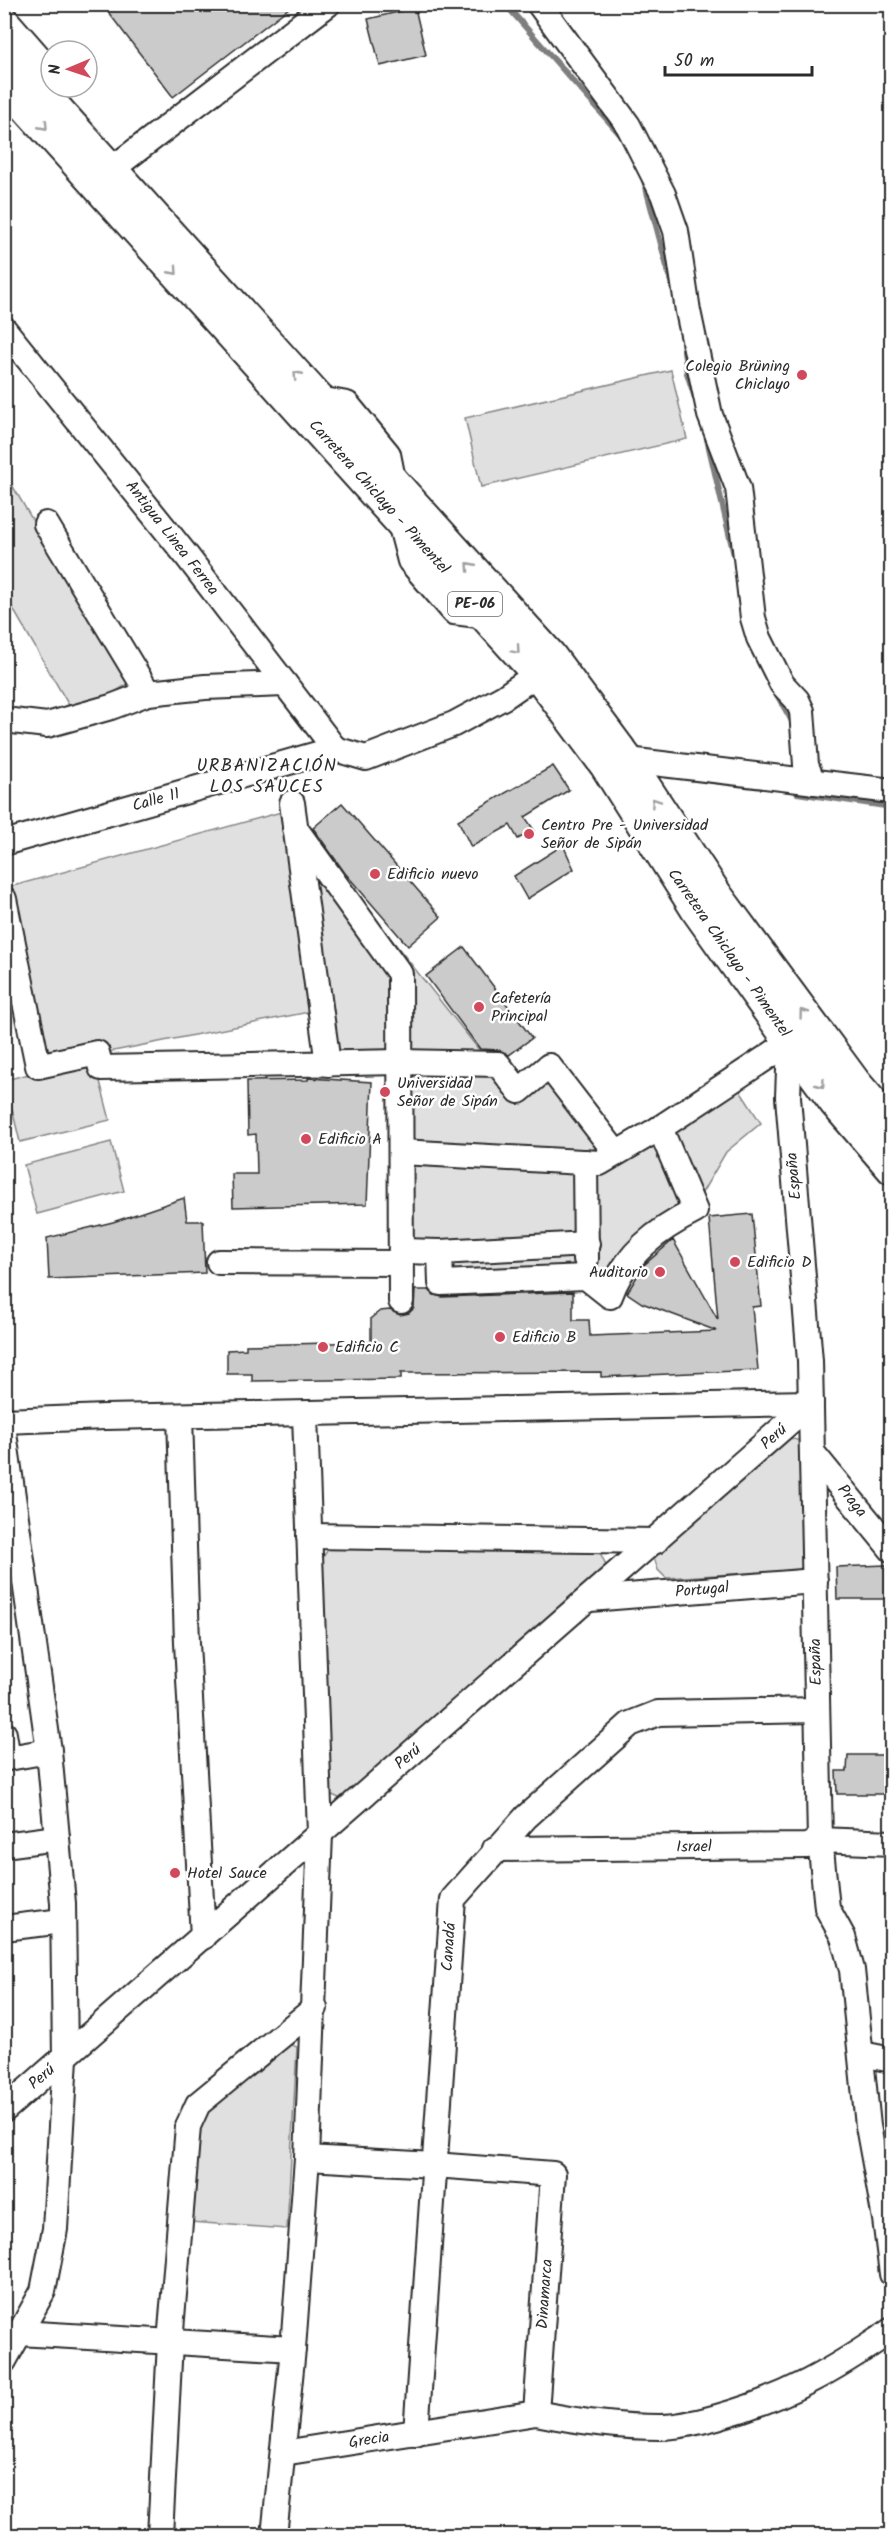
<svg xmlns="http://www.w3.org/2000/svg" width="896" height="2540" font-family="Kalam,sans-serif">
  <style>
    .green { fill: #e0e0e0; stroke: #868686; stroke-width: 1.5 }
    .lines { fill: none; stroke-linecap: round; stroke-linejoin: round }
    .stream { stroke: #7e7e7e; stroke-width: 6 }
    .building { fill: #cbcbcb; stroke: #2b2b2b; stroke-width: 1.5 }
    .minor-casing { stroke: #2b2b2b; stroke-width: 28 }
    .major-casing { stroke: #2b2b2b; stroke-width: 34 }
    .minor { stroke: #fff; stroke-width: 24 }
    .major { stroke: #fff; stroke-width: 30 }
    .oneway { stroke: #a0a0a0 }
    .poi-dot { fill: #d1495b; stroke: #fff; stroke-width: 2 }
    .labels { text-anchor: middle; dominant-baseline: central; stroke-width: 5; stroke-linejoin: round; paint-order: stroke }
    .shield { fill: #fff; stroke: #6b6b6b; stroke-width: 1.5 }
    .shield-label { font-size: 15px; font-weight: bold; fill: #2b2b2b }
    .poi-label { font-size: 16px; fill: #2b2b2b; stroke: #fff; text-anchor: start }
    .street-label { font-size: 16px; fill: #2b2b2b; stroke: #fff }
    .neighbourhood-label { font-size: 18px; letter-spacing: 1.5px; fill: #2b2b2b; stroke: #fff }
  </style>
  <rect width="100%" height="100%" fill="#fff"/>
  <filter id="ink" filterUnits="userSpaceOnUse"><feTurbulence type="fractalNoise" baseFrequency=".0167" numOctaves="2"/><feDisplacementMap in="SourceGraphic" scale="12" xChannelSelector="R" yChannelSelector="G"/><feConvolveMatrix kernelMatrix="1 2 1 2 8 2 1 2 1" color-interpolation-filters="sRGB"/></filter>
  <g filter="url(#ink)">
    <g class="green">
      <polygon points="671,370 687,439 481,487 465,418"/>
      <polygon points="8,478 128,684 75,716 5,595 4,480"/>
      <polygon points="285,811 314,1011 38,1066 9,887"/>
      <polygon points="312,839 518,1099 549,1075 604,1142 580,1158 583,1286 442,1296 440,1243 407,1243 408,1057 332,1058 304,853"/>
      <polygon points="94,1058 110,1120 20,1142 5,1080"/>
      <polygon points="729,1074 761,1123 726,1152 696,1203 606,1287 592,1287 587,1160"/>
      <polygon points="111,1142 124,1191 37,1214 24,1165"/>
      <polygon points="790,1438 800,1441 805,1563 799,1570 666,1578 658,1570 653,1554"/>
      <polygon points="597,1546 606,1565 341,1799 328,1793 321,1560 329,1548"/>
      <polygon points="286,2043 297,2047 287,2229 190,2222 201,2116"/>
    </g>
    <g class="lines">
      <g class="stream">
        <polyline points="505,4 626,141"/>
        <polyline points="643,177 673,289"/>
        <polyline points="683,343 687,373 695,398"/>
        <polyline points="707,439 734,555"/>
        <polyline points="776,693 793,723"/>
        <polyline points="797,784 797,793 892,807"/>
      </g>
    </g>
    <g class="building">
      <polygon points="102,4 294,4 173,97"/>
      <polygon points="415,8 426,55 380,66 368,19"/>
      <polygon points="553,766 569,790 525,817 534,830 518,839 510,825 471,847 458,820"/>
      <polygon points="342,803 441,917 408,946 345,873 313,828"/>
      <polygon points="563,845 574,869 527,899 514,876"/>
      <polygon points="464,947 532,1038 509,1055 499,1050 480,1049 426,976"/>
      <polygon points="308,1078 372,1082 367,1204 233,1207 232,1174 257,1174 256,1134 248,1135 247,1081 308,1080"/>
      <polygon points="184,1198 187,1221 203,1221 205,1273 49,1279 47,1238 113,1222"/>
      <polygon points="752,1214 761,1306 752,1307 758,1370 601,1377 601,1372 401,1373 401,1379 252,1381 252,1374 227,1374 227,1350 246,1349 246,1345 371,1342 371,1318 380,1311 390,1310 400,1315 409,1313 414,1308 415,1290 429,1290 434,1295 442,1297 573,1292 573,1320 589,1320 590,1336 717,1331 642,1303 627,1293 644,1265 673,1240 718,1320 709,1218"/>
      <polygon points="886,1565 887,1599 837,1599 836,1567"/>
      <polygon points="848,1755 891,1755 891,1794 837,1794 836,1771 847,1771"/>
    </g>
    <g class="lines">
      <g class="minor-casing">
        <g id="minor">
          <polyline points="539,4 628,125 663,194 676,231 688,311 710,415 738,488 753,618 759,638 782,684 797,700 802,711 806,765 813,782"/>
          <polyline points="112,169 328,4"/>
          <polyline points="4,329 186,555 335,749"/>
          <polyline points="319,399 347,404 388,454 392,474"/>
          <polyline points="400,523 410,561 454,612 486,616"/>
          <polyline points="46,524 148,693"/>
          <polyline points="4,720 47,725 111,707 148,693 205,687 285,684"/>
          <polyline points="628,760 892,791"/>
          <polyline points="292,803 328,1064"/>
          <polyline points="295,828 400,974 401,1301"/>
          <polyline points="4,843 335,749 366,758 454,724 504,697 537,674"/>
          <polyline points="4,899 38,1066 97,1053 101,1068 400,1062 498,1064 519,1091 549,1066 616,1153"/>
          <polyline points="790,1042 788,1097 810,1361 820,1840 827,1908 843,1937 852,1970 868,2126 885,2219 892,2274"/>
          <polyline points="401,1152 600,1163 660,1128 790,1042"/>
          <polyline points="585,1162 586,1259"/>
          <path d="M 401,1251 L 440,1252 L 441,1283 L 586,1277 L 610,1296 C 625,1254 657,1230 695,1211 L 660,1128"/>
          <polyline points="440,1252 587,1244"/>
          <polyline points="219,1262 401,1263"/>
          <polyline points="180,1416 187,1643 203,1937"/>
          <polyline points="4,1421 105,1417 811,1403"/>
          <polyline points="4,1433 49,1751 63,1903 65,2058 55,2229 43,2291 4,2361"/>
          <polyline points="812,1452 892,1550"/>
          <polyline points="309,1536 656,1541"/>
          <polyline points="590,1599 815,1581"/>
          <polyline points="4,1734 8,1758 49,1751"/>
          <polyline points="4,1845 57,1838"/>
          <polyline points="495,1849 807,1846 820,1840 892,1843"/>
          <polyline points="4,1928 63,1921"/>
          <polyline points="862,2054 892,2060"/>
          <polyline points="4,2110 811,1403"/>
          <polyline points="307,2158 434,2165 553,2174 536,2413"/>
          <polyline points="19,2333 293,2349"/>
          <polyline points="416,2433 453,1899 526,1817 630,1724 658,1713 817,1710"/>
          <path d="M 283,2453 L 536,2413 C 576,2421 618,2427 659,2427 C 677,2427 699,2422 717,2417 C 786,2398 834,2370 892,2330"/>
          <polyline points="160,2536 170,2342 188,2126 198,2104 315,2008"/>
          <polyline points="274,2536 293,2349 307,2158 320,1834 305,1415"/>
        </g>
      </g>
      <g class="major-casing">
        <g id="major">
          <polyline points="4,22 39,62"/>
          <polyline points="4,50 550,655 628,760 717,895 855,1082 892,1125"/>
          <polyline points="4,83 537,674 605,765 697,911 790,1042 834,1102 892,1169"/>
        </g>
      </g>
      <use href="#minor" class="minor"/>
      <use href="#major" class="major"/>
    </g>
    <defs><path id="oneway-chevron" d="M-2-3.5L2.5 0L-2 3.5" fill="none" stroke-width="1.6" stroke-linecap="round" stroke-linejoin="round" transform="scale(1.5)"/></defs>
    <g class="oneway">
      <use href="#oneway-chevron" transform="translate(44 126) rotate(48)"/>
      <use href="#oneway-chevron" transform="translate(174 271) rotate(48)"/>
      <use href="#oneway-chevron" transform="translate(297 375) rotate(-132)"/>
      <use href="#oneway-chevron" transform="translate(470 566) rotate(-132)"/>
      <use href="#oneway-chevron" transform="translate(516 650) rotate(49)"/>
      <use href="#oneway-chevron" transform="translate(655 802) rotate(-124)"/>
      <use href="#oneway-chevron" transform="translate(803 1013) rotate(-127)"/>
      <use href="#oneway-chevron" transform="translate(821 1084) rotate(53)"/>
    </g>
  </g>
  <g class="poi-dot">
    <circle cx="802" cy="375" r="6"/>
    <circle cx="529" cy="834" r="6"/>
    <circle cx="375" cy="874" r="6"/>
    <circle cx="479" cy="1007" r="6"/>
    <circle cx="385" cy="1092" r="6"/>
    <circle cx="306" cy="1139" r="6"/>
    <circle cx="735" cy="1262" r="6"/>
    <circle cx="660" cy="1272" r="6"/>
    <circle cx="500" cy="1337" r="6"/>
    <circle cx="323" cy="1347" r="6"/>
    <circle cx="175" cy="1873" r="6"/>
  </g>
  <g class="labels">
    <rect class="shield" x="448" y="592" width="54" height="24" rx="4.5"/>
    <g class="shield-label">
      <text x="475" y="604">PE-06</text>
    </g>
    <g class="poi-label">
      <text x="790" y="366" text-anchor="end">Colegio Brüning<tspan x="790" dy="18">Chiclayo</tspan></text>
      <text x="541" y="825">Centro Pre - Universidad<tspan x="541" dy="18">Señor de Sipán</tspan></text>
      <text x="387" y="874">Edificio nuevo</text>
      <text x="491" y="998">Cafetería<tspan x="491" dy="18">Principal</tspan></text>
      <text x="397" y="1083">Universidad<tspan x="397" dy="18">Señor de Sipán</tspan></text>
      <text x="318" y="1139">Edificio A</text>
      <text x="747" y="1262">Edificio D</text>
      <text x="648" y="1272" text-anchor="end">Auditorio</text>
      <text x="512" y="1337">Edificio B</text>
      <text x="335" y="1347">Edificio C</text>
      <text x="187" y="1873">Hotel Sauce</text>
    </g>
    <g class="street-label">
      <text transform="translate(379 497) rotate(48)">Carretera Chiclayo - Pimentel</text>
      <text transform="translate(172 538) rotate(52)">Antigua Linea Ferrea</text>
      <text transform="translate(156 800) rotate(-16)">Calle 11</text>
      <text transform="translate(729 953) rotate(55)">Carretera Chiclayo - Pimentel</text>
      <text transform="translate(794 1176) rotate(-95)">España</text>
      <text transform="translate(774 1437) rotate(-42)">Perú</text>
      <text transform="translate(852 1501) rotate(51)">Praga</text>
      <text transform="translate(702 1590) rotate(-5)">Portugal</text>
      <text transform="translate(816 1662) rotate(-91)">España</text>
      <text transform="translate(408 1757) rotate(-41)">Perú</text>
      <text transform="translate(694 1847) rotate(-1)">Israel</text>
      <text transform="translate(449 1947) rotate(-86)">Canadá</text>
      <text transform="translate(42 2077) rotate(-41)">Perú</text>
      <text transform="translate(545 2294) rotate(-86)">Dinamarca</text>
      <text transform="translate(369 2440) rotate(-9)">Grecia</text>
    </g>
    <g class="neighbourhood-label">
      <text x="267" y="766">URBANIZACIÓN<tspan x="267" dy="21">LOS SAUCES</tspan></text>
    </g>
  </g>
  <rect width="896" height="2540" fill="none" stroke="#fff" stroke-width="24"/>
  <rect x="12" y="12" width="872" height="2516" fill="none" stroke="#2b2b2b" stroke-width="2" filter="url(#ink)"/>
  <g transform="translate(69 69) rotate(268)"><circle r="28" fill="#ffffff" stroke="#aaaaaa" stroke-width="1.5"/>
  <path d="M0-4.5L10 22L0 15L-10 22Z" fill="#d1495b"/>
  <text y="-9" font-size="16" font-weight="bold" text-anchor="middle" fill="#2b2b2b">N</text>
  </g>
  <path d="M665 66v9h147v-9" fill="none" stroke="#2b2b2b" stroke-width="3"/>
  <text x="674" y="66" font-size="18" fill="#2b2b2b" stroke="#ffffff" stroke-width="4.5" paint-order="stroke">50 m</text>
</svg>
